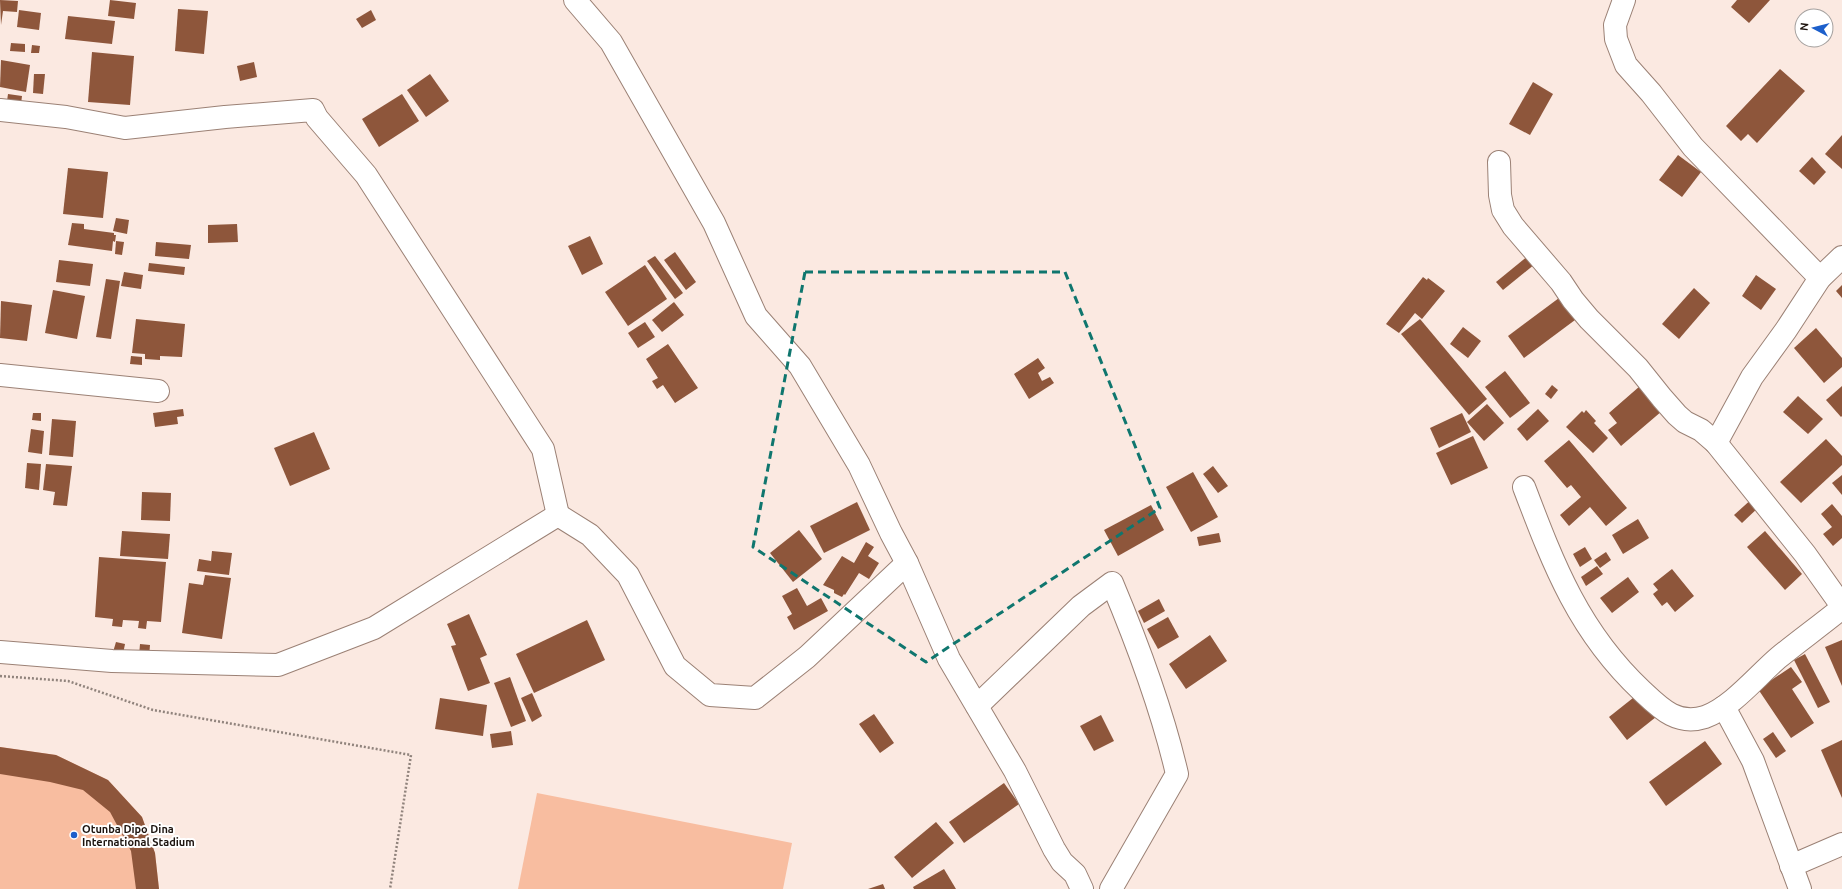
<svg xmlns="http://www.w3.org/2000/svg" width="1842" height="889" font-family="Ubuntu,sans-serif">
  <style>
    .green { fill: #f8bda0 }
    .building { fill: #8e563b }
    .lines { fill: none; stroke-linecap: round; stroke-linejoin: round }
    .minor-casing { stroke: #9b8175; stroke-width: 24 }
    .path { stroke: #90837c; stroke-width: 2.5; stroke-dasharray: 2 2; stroke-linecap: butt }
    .minor { stroke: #fff; stroke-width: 22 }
    .marked { fill: none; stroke: #0f766e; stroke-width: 3; stroke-dasharray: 8 5; stroke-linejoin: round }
    .poi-dot { fill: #1c5fcb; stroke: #fff; stroke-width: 1.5 }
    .labels { text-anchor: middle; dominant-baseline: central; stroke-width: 4; stroke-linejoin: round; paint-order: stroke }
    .poi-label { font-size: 11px; font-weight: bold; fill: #1d140f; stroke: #fff; text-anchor: start }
  </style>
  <rect width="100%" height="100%" fill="#fbe9e1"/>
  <g class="green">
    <polygon points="0,747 56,755 108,780 142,817 155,853 159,889 0,889"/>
    <polygon points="537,793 792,843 783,889 518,889"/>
  </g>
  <g class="building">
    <polygon points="0,0 18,1 17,12 3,11 1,25"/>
    <polygon points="110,0 136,3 134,19 108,16"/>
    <polygon points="1737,0 1770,0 1749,23 1731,7"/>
    <polygon points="178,9 208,11 204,54 175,51"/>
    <polygon points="19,10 41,13 39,30 17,27"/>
    <polygon points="371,10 376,20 362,28 356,19"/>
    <polygon points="68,16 115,21 112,44 65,39"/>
    <polygon points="11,43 25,44 25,52 10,51"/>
    <polygon points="32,45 40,46 39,53 31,53"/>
    <polygon points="92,52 134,56 130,105 88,102"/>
    <polygon points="1,60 30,65 26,92 0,87"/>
    <polygon points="254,62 257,77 240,81 237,66"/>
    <polygon points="1780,69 1805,91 1757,143 1748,134 1741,141 1726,126"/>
    <polygon points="34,74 45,74 43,94 33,93"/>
    <polygon points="430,74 449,101 426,117 407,90"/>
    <polygon points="1533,82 1553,94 1530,135 1509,124"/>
    <polygon points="8,94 22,96 21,104 7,101"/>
    <polygon points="402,94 419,121 379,147 362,119"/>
    <polygon points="1842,135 1842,169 1825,154"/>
    <polygon points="1678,155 1701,172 1682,197 1659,180"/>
    <polygon points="1812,157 1826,172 1814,185 1799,171"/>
    <polygon points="68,168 108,172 103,218 63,214"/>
    <polygon points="116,218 129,220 127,234 113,231"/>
    <polygon points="72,223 84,224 84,229 114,233 114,235 116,235 115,242 113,241 112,251 68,245"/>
    <polygon points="237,224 238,242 208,243 208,225"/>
    <polygon points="590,236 603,264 582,275 568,246"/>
    <polygon points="116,241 124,242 122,255 115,254"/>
    <polygon points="156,242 191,245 189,259 155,256"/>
    <polygon points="675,252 696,282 686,290 664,260"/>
    <polygon points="1529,255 1535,264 1503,290 1496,282"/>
    <polygon points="655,256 683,293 675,299 647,261"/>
    <polygon points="59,260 93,264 90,286 56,282"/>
    <polygon points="149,263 185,267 184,275 148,271"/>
    <polygon points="645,265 667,299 628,326 605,292"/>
    <polygon points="124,272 143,275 141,289 121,286"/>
    <polygon points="1756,275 1776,289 1761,310 1742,296"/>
    <polygon points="1423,277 1427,280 1428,278 1445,291 1422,319 1415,313 1399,333 1386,324"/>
    <polygon points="106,279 120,281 111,339 96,337"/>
    <polygon points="1842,285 1842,298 1836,291"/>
    <polygon points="1694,288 1710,303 1679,339 1662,324"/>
    <polygon points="53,290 85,296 77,339 45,333"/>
    <polygon points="1559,298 1575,320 1524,358 1508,336"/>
    <polygon points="1,301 32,305 27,341 0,338"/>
    <polygon points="674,302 684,315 662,332 652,320"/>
    <polygon points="136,319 185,324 182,357 160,356 160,360 145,359 145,354 132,353"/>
    <polygon points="1420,319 1487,399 1469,415 1401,334"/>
    <polygon points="645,322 655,337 638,348 628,333"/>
    <polygon points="1463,327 1481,341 1468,358 1450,344"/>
    <polygon points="1816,328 1842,358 1842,367 1824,383 1794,348"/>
    <polygon points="668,344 698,388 675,403 663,385 657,389 652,381 658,378 646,359"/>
    <polygon points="131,356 142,357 142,365 130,364"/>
    <polygon points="1038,358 1045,368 1038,373 1042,381 1050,377 1054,383 1029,399 1014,374"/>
    <polygon points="1505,371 1530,403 1510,418 1485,387"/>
    <polygon points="1552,385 1558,390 1551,399 1545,394"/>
    <polygon points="1640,386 1662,411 1621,446 1608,430 1617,423 1609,413"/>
    <polygon points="1842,386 1842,416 1841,417 1826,400"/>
    <polygon points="1798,396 1823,419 1808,434 1783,412"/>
    <polygon points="1487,404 1504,423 1484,441 1467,422"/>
    <polygon points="183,409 184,416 177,417 178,424 155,427 153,413"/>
    <polygon points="1538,409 1549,421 1527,441 1517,429"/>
    <polygon points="1586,410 1596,421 1594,423 1608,438 1593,453 1566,427 1582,411 1584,413"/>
    <polygon points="33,413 41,413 41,421 32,420"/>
    <polygon points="1462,413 1471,432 1439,448 1430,428"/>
    <polygon points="52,419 76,421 73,457 49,455"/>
    <polygon points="31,429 44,431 42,454 28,452"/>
    <polygon points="314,432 330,469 290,486 274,448"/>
    <polygon points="1473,436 1488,468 1451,485 1436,453"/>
    <polygon points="1826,439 1842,456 1842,465 1801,503 1780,482"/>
    <polygon points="1569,440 1627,508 1606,526 1590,507 1569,526 1560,515 1581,497 1571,485 1567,488 1544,461"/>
    <polygon points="27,463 41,464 39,490 25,488"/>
    <polygon points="46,464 72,466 67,506 53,505 55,492 43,490"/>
    <polygon points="1213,466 1228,486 1218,493 1203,474"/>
    <polygon points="1193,472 1218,517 1191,532 1166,487"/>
    <polygon points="1842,475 1842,495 1832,483"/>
    <polygon points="142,492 171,493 170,521 141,520"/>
    <polygon points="1754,497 1761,505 1742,523 1734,515"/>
    <polygon points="857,502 870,530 824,553 810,526"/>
    <polygon points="1832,504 1842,516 1842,538 1833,546 1823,534 1832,527 1821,514"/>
    <polygon points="1151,505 1164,530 1118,556 1104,530"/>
    <polygon points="1638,519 1649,538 1623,554 1612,535"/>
    <polygon points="799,530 822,559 793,582 770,553"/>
    <polygon points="122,531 170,534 168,559 120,556"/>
    <polygon points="1765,531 1802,574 1785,590 1747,547"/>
    <polygon points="1219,533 1221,542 1199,546 1197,537"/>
    <polygon points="866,542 874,547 868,556 879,563 869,579 859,573 845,595 844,594 842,597 834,593 834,590 823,585 842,556 854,563"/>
    <polygon points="1585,547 1592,559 1580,567 1573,554"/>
    <polygon points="212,551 232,553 229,575 197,571 199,559 211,561"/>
    <polygon points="1606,552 1611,560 1600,568 1594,560"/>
    <polygon points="99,557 166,562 161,622 147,621 146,629 138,628 139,621 123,620 122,627 112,626 113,619 95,617"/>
    <polygon points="1597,566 1603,574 1586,586 1581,577"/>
    <polygon points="1672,569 1694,596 1675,612 1667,602 1662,606 1653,594 1658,590 1653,584"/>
    <polygon points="205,575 231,578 222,639 182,633 189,583 203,585"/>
    <polygon points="1628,577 1639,592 1612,613 1600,598"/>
    <polygon points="797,588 807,606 821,598 828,611 794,630 787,617 792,614 782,596"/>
    <polygon points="1159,599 1165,611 1144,623 1138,611"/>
    <polygon points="469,614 487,655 480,658 490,683 468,691 451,646 456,645 447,624"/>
    <polygon points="1168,617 1179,637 1158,649 1147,629"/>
    <polygon points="587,620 605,660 534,693 516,654"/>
    <polygon points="1210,635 1227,661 1186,689 1169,664"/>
    <polygon points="1842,640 1842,686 1825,647"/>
    <polygon points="116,642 125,644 123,654 113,652"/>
    <polygon points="140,644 150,645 149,657 139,656"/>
    <polygon points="1805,654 1830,702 1818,708 1794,660"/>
    <polygon points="1791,667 1802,682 1792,689 1814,723 1791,738 1758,689"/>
    <polygon points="510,677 526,721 511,727 494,683"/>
    <polygon points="532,693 542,716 532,722 521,698"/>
    <polygon points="1638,694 1656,717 1627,740 1609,717"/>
    <polygon points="440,698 487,705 483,736 435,729"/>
    <polygon points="874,714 894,743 880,753 859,724"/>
    <polygon points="1101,715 1114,741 1094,751 1080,726"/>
    <polygon points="511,731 513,745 492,748 490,734"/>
    <polygon points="1773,732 1786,751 1776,758 1763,739"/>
    <polygon points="1842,740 1842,798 1821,750"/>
    <polygon points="1705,741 1722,764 1666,806 1649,782"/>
    <polygon points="0,747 56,755 108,780 142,817 155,853 159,889 136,889 131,851 110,812 83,790 50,782 0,774"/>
    <polygon points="1004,783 1019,804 964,843 949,822"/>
    <polygon points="936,822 954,843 912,878 894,857"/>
    <polygon points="944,869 956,889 914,889 913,887"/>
    <polygon points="883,884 885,889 868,889"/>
  </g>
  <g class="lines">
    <g class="minor-casing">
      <g id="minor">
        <polyline points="575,0 611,42 714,223 756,316 800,366 859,465 891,533 907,563 949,659 1015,771 1054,849 1062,862 1075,874 1082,889"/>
        <polyline points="1624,0 1615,25 1616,39 1626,65 1651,93 1693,147 1820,278"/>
        <polyline points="0,110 66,117 125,128 225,117 313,110 317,118 366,175 543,449 558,515"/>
        <polyline points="1499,162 1500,195 1503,210 1513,226 1561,282 1573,300 1589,319 1638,368 1662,398 1677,415 1685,422 1701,430 1716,443 1805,554 1842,606"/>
        <polyline points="0,375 158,391"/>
        <polyline points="1716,443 1752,377 1786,330 1820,278 1842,257"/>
        <path d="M 1524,487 C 1554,566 1579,632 1642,691 C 1660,708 1677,726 1705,717 C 1732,707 1756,677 1778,658 C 1799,641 1821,625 1842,608"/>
        <polyline points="0,652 112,661 278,665 374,628 558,515 590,535 628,575 675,666 710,695 755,698 807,657 907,563"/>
        <path d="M 977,706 L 1081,606 L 1112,583 C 1138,645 1162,709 1177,774 L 1111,889"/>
        <polyline points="1724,707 1753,761 1800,889"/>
        <polyline points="1791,866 1842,844"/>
      </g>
    </g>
    <polyline class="path" points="0,676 68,681 153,710 411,755 390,889"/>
    <use href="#minor" class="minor"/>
  </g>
  <path class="marked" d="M 805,272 L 1065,272 L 1160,508 L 926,662 L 753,547 Z"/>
  <circle class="poi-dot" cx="74" cy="835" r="4"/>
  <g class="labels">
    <g class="poi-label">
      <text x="82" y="829">Otunba Dipo Dina<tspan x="82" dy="13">International Stadium</tspan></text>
    </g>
  </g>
  <g transform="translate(1814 28) rotate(277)"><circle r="19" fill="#ffffff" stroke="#a5a19f"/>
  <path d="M0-3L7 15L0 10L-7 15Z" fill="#1c5fcb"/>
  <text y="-6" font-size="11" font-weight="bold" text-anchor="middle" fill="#1d140f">N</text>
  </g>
</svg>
